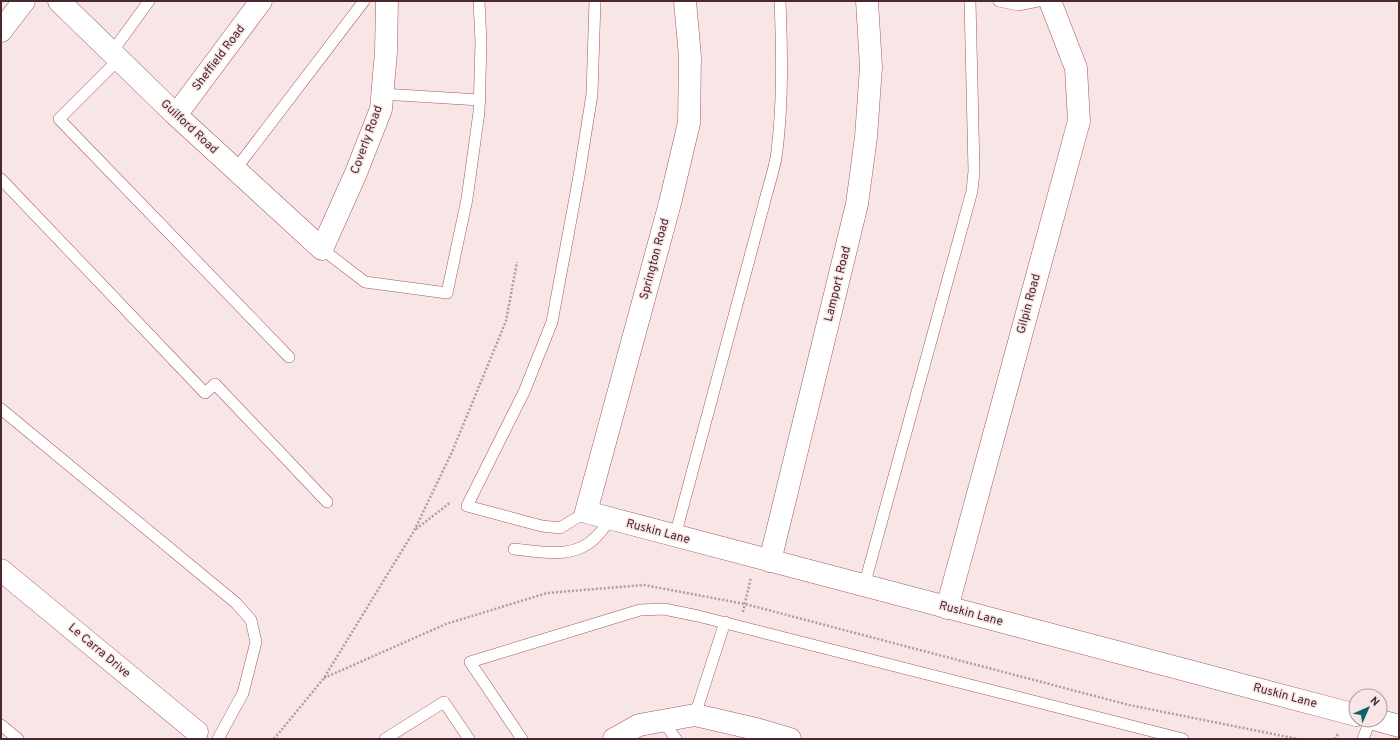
<svg xmlns="http://www.w3.org/2000/svg" width="1400" height="740" font-family="Overpass,sans-serif">
  <style>
    .lines { fill: none; stroke-linecap: round; stroke-linejoin: round }
    .service-casing { stroke: #a6575e; stroke-width: 12 }
    .minor-casing { stroke: #a6575e; stroke-width: 23 }
    .path { stroke: #b39b9b; stroke-width: 2.5; stroke-dasharray: 2 2; stroke-linecap: butt }
    .service { stroke: #fff; stroke-width: 11 }
    .minor { stroke: #fff; stroke-width: 22 }
    .labels { text-anchor: middle; dominant-baseline: central; stroke-width: 3; stroke-linejoin: round; paint-order: stroke }
    .street-label { font-size: 12px; fill: #4a282a; stroke: #f8e5e5 }
  </style>
  <rect width="100%" height="100%" fill="#f8e5e5"/>
  <g class="lines">
    <g class="service-casing">
      <g id="service">
        <polyline points="999,1 1018,5 1038,1"/>
        <polyline points="112,52 149,1"/>
        <polyline points="119,59 59,119 289,357"/>
        <polyline points="382,94 480,100"/>
        <polyline points="235,170 364,1"/>
        <polyline points="1,179 205,393 215,384 327,502"/>
        <polyline points="322,249 365,282 447,293 467,199 479,112 481,43 479,1"/>
        <polyline points="1,409 236,603 251,620 256,642 243,693 218,739"/>
        <polyline points="586,512 560,528 542,526 467,506 524,392 552,322 579,176 592,94 595,1"/>
        <path d="M 675,536 L 764,204 C 768,187 775,169 777,151 C 783,101 782,51 780,1"/>
        <path d="M 514,549 C 542,552 575,560 597,536 C 602,531 606,525 610,519"/>
        <polyline points="864,586 972,191 974,171 970,1"/>
        <polyline points="695,715 725,622"/>
        <polyline points="663,721 676,739"/>
        <polyline points="1,725 18,739"/>
        <polyline points="385,739 444,702 469,739"/>
        <polyline points="522,739 470,662 640,610 664,609 698,616 1183,739"/>
        <polyline points="1363,739 1370,720"/>
      </g>
    </g>
    <g class="minor-casing">
      <g id="minor">
        <polyline points="59,1 176,115 322,249 356,173 381,109 386,52 387,1"/>
        <polyline points="685,1 690,57 689,123 670,203 586,512 1356,715"/>
        <polyline points="1,31 24,1"/>
        <polyline points="176,115 261,1"/>
        <polyline points="770,561 857,204 866,137 871,67 867,1"/>
        <polyline points="1,570 197,732"/>
        <polyline points="947,608 1079,121 1076,68 1050,1"/>
        <polyline points="1377,720 1399,726"/>
        <polyline points="614,739 639,725 695,715 756,729 790,739"/>
      </g>
    </g>
    <g class="path">
      <polyline points="416,529 451,502"/>
      <polyline points="743,612 751,577"/>
      <polyline points="324,678 446,624 547,593 644,585 745,604 1129,705 1298,739"/>
      <polyline points="274,739 324,678 414,531 452,452 506,321 517,262"/>
      <polyline points="1334,739 1339,733"/>
    </g>
    <use href="#service" class="service"/>
    <use href="#minor" class="minor"/>
  </g>
  <g class="labels">
    <g class="street-label">
      <text transform="translate(219 58) rotate(-53)">Sheffield Road</text>
      <text transform="translate(189 127) rotate(43)">Guilford Road</text>
      <text transform="translate(367 140) rotate(-70)">Coverly Road</text>
      <text transform="translate(655 259) rotate(-75)">Springton Road</text>
      <text transform="translate(838 284) rotate(-76)">Lamport Road</text>
      <text transform="translate(1029 304) rotate(-75)">Gilpin Road</text>
      <text transform="translate(658 532) rotate(15)">Ruskin Lane</text>
      <text transform="translate(971 614) rotate(15)">Ruskin Lane</text>
      <text transform="translate(99 651) rotate(40)">Le Carra Drive</text>
      <text transform="translate(1285 696) rotate(15)">Ruskin Lane</text>
    </g>
  </g>
  <rect width="1400" height="740" fill="none" stroke="#4a282a" stroke-width="4"/>
  <g transform="translate(1368 708) rotate(45)"><circle r="19" fill="#f8e5e5" stroke="#b2999a"/>
  <path d="M0-3L7 15L0 10L-7 15Z" fill="#126263"/>
  <text y="-6" font-size="11" font-weight="bold" text-anchor="middle" fill="#4a282a">N</text>
  </g>
</svg>
